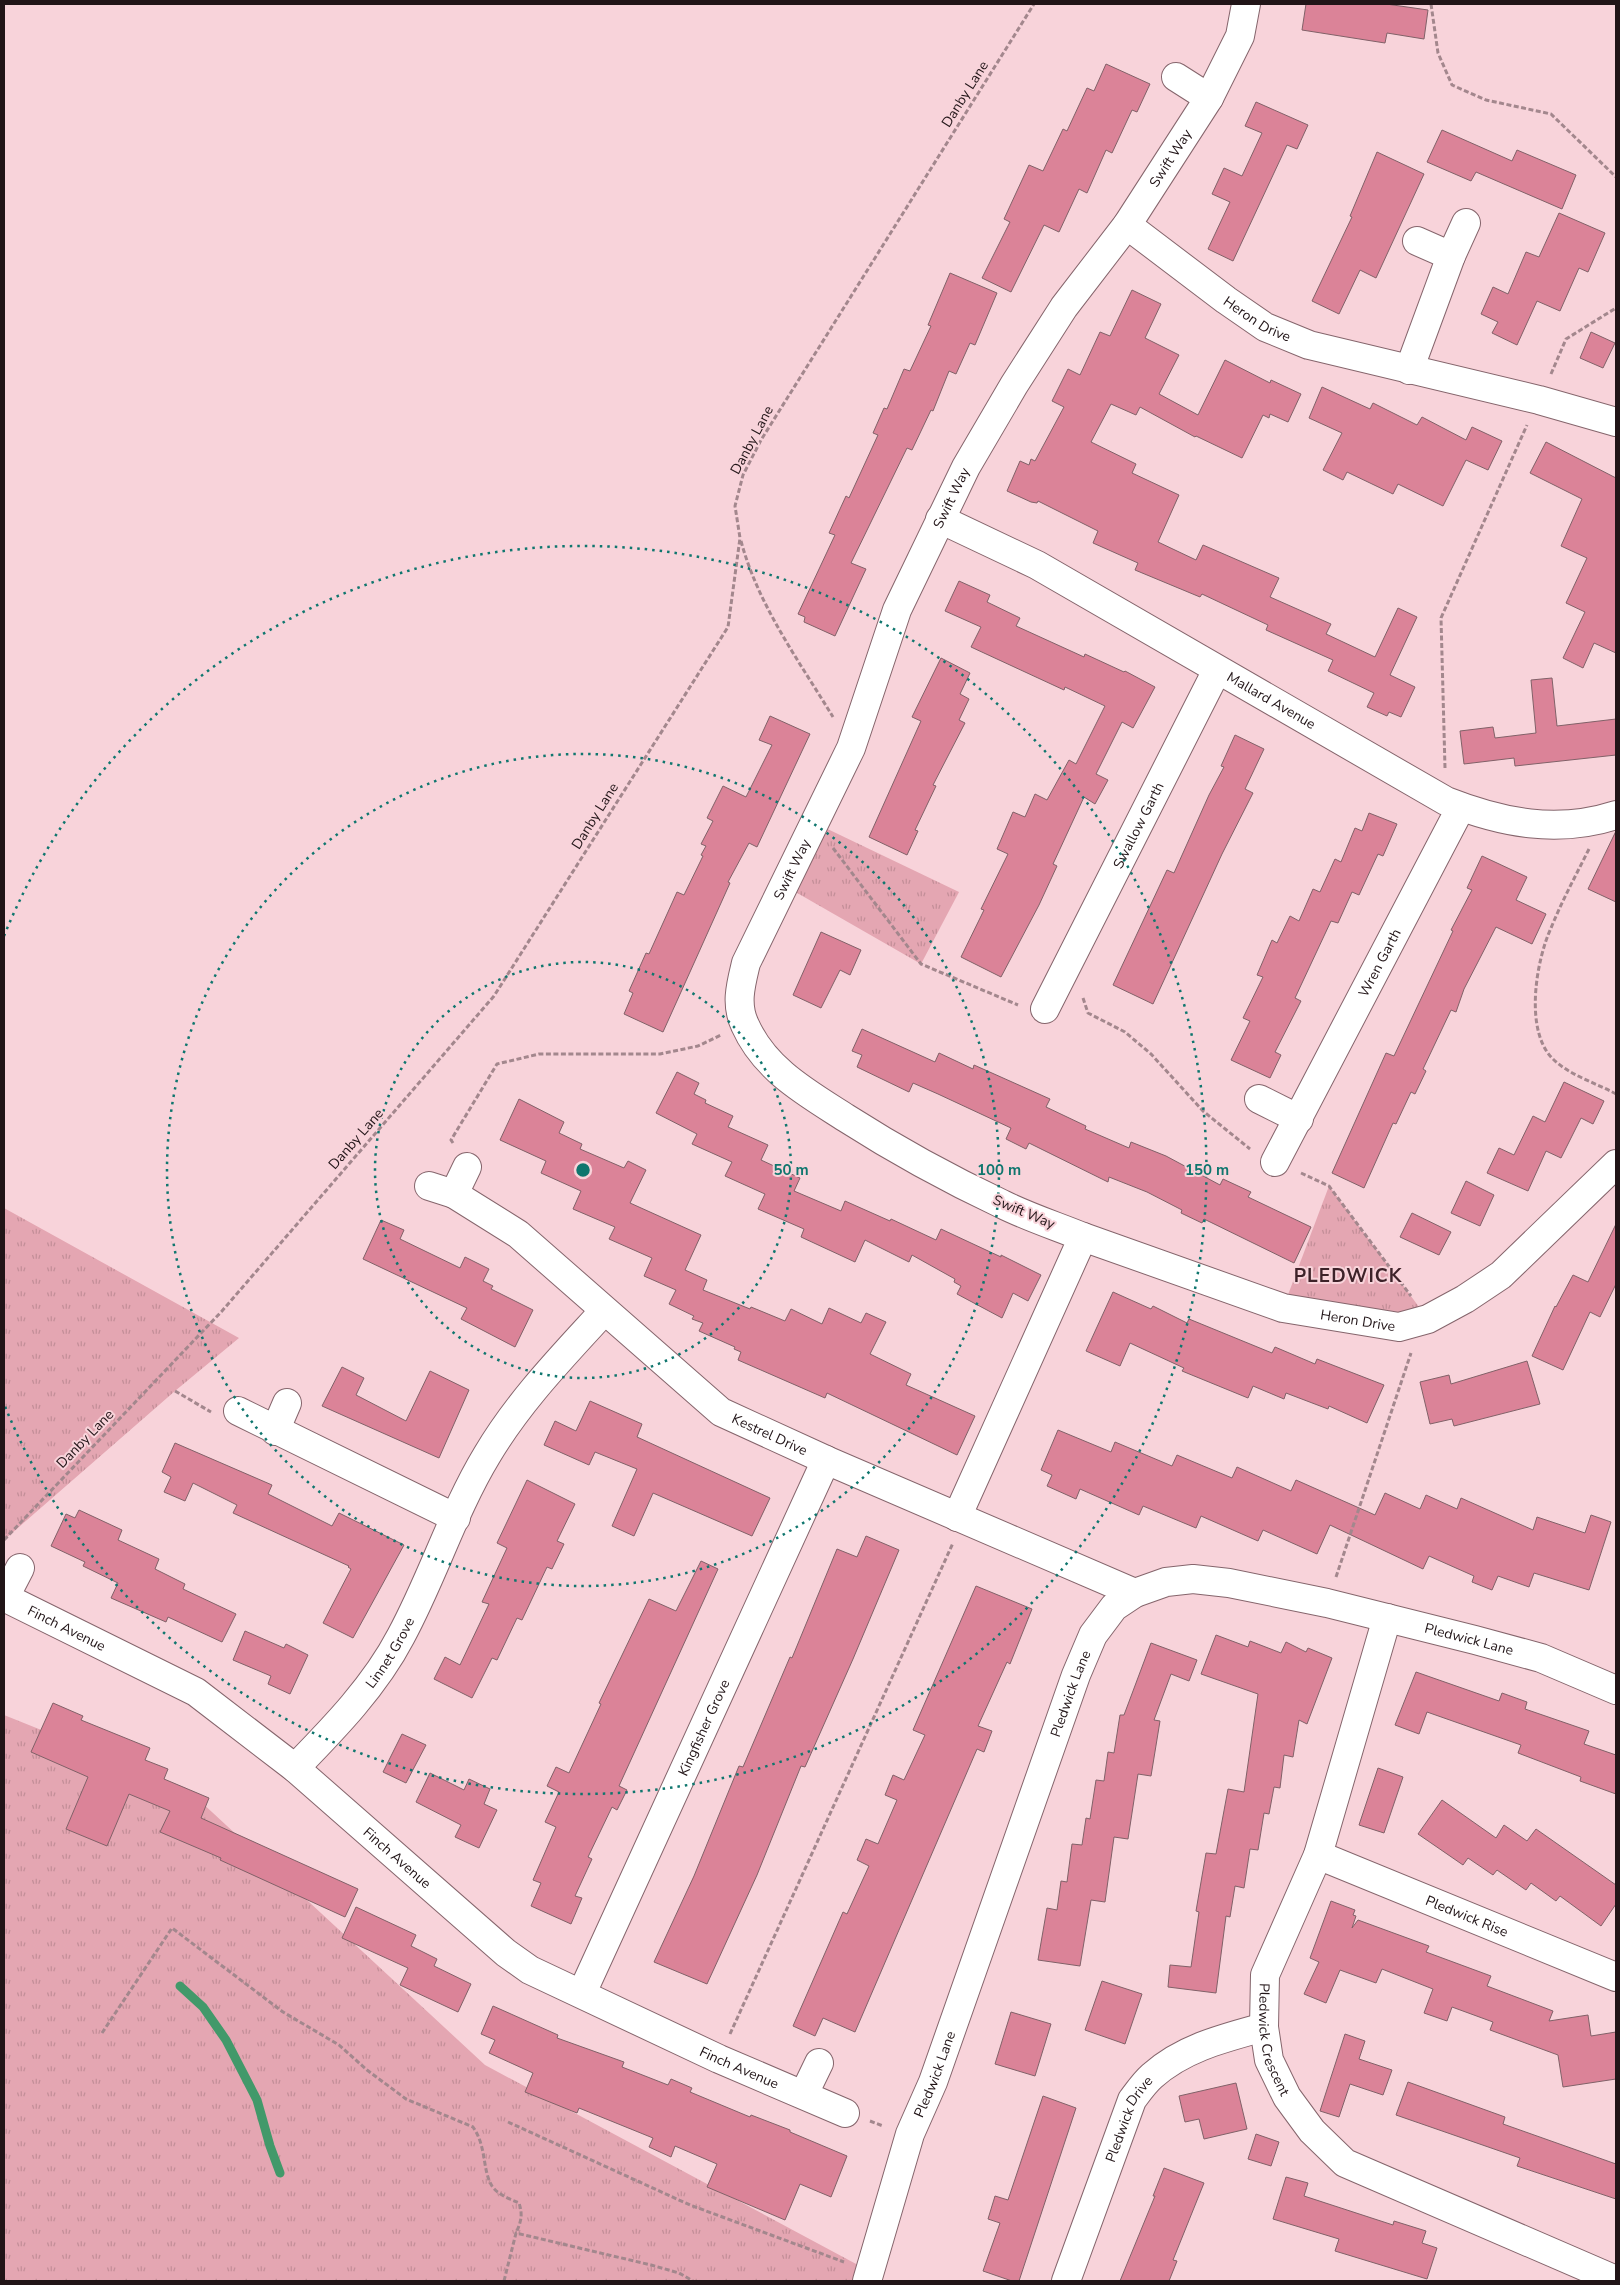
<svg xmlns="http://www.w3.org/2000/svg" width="1620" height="2285" font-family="'Nunito Sans',sans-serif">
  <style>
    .grass { fill: url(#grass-tufts) }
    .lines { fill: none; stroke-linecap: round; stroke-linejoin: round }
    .stream { stroke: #42996a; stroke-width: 9 }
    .building { fill: #db8398; stroke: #816168 }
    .minor-casing { stroke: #85656c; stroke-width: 30 }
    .path { stroke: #a3878d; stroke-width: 3; stroke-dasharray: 5 2.5; stroke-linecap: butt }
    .minor { stroke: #fff; stroke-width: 28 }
    .ring { fill: none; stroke: #0f766e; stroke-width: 2.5; stroke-dasharray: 2.5 5 }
    .labels { text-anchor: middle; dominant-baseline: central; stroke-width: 4; stroke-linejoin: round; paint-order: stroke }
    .street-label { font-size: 14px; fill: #211417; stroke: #f8d3da }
    .district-label { font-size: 19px; font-weight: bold; letter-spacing: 1px; fill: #3d2229; stroke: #f8d3da }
    .centre { fill: #0f766e; stroke: #f8d3da; stroke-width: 2.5 }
    .ring-label { font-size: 15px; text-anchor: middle; font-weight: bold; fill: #0f766e; stroke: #f8d3da; stroke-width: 4; stroke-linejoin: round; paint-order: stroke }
  </style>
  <defs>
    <pattern id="grass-tufts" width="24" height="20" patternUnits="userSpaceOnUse" patternTransform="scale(1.25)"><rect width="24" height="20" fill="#e4a6b2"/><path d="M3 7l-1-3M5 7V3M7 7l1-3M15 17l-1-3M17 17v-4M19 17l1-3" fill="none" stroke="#c38e98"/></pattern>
  </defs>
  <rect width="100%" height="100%" fill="#f8d3da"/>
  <g class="grass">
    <polygon points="815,823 959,892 921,964 785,886"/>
    <polygon points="1329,1186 1428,1319 1283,1308"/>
    <polygon points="4,1208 239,1338 175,1391 4,1540"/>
    <polygon points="4,1715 186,1788 485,2065 871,2272 867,2281 4,2281"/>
  </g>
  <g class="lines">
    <polyline class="stream" points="180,1986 203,2007 226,2040 257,2100 270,2146 280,2173"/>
  </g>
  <g class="building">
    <polygon points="1306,4 1386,4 1428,10 1424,39 1387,33 1385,43 1302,30"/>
    <polygon points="1106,64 1150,84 1137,112 1132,110 1112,153 1106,150 1087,193 1079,189 1059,232 1044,225 1011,292 982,278 1010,222 1004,219 1029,165 1043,171 1063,129 1067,131 1087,88 1094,91"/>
    <polygon points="1256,102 1308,125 1297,149 1287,145 1233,261 1208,249 1230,202 1212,194 1224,168 1242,176 1262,133 1245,126"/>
    <polygon points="1442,130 1512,161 1517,150 1576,175 1562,209 1476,172 1471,181 1427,162"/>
    <polygon points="1377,152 1424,174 1376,278 1360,270 1339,314 1312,301 1352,217 1350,216"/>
    <polygon points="1559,213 1605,233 1588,272 1579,268 1560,311 1537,301 1517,345 1492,333 1498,322 1481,314 1493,287 1508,294 1526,252 1539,257"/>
    <polygon points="950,273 997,293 975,345 970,343 956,374 949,371 933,411 931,410 912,450 907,448 851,563 866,569 835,636 804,622 805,617 798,614 835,535 829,533 846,496 849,498 878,435 873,433 884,408 887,409 904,369 910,371 931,326 928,325"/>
    <polygon points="1132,290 1161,304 1145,338 1179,355 1159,394 1198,415 1225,360 1270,383 1271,380 1301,394 1288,422 1270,414 1269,418 1263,415 1242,458 1196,436 1195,437 1140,407 1136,415 1111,404 1091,442 1136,464 1132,473 1179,495 1158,542 1196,560 1203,545 1279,578 1270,597 1331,624 1326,634 1375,657 1398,608 1417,617 1390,675 1415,687 1401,717 1389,712 1387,716 1367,707 1374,693 1328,671 1333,660 1266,630 1268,625 1202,594 1200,597 1135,570 1138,563 1093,543 1098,531 1038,501 1037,503 1031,502 1007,491 1020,461 1029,465 1031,459 1035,461 1064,407 1052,401 1068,369 1080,375 1100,332 1110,336"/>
    <polygon points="1591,332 1615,343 1603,368 1580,358"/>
    <polygon points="1322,387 1370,409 1373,403 1417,425 1422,417 1466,440 1472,427 1502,441 1488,470 1466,460 1443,506 1398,484 1393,494 1347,472 1343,480 1323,470 1342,433 1309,418"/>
    <polygon points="1546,442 1616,478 1616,653 1594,643 1583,668 1563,658 1585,612 1566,603 1587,558 1561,546 1582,499 1530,473"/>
    <polygon points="959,581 990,595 987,602 1020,618 1016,626 1084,657 1085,654 1124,672 1125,671 1155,687 1133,728 1122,722 1096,774 1108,780 1095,804 1084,797 1053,864 1057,866 1039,905 1001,977 961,957 984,910 981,909 1008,854 997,849 1013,812 1025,817 1035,794 1047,800 1069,760 1076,764 1105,706 1065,687 1064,690 971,647 981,627 945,611"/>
    <polygon points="941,658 970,673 960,694 969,699 959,720 965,723 933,785 936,786 915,830 918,831 907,855 869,837 921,721 912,717"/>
    <polygon points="1552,678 1557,726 1616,719 1616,755 1515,766 1514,758 1464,764 1460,731 1493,727 1495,738 1536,733 1531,680"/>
    <polygon points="770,716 810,734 757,847 749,843 728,882 730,883 663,1032 624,1014 633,993 629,991 646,953 649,954 677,892 684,895 703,856 701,855 706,846 701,844 713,821 707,818 723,786 746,797 772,745 759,740"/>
    <polygon points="1235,735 1264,749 1245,789 1253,793 1222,854 1153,1004 1113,985 1167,870 1174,873 1209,795 1224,767 1221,766"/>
    <polygon points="1369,813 1397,824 1383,856 1378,854 1359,895 1352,892 1338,923 1331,921 1295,998 1301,1001 1275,1052 1281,1055 1270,1078 1231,1060 1250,1021 1243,1018 1263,977 1257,975 1272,940 1277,943 1290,916 1299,921 1313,889 1320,892 1335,859 1341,862 1355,828 1362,831"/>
    <polygon points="1616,831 1616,902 1588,889"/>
    <polygon points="1482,856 1527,877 1516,900 1546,914 1532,944 1496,927 1464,989 1456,1012 1451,1010 1423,1069 1426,1071 1415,1094 1411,1092 1396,1124 1393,1123 1364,1188 1332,1173 1386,1053 1394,1056 1453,931 1451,930 1472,890 1467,888"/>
    <polygon points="821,932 861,950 850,975 840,970 821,1008 793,995"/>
    <polygon points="862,1029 935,1062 939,1053 973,1069 974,1065 1050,1099 1046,1107 1086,1126 1085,1129 1129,1148 1131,1142 1166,1156 1220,1185 1223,1179 1251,1192 1248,1197 1311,1227 1294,1263 1204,1219 1202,1223 1181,1213 1182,1210 1147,1192 1109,1177 1108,1182 1029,1143 1026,1149 1006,1139 1011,1128 938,1094 913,1083 909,1092 857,1067 862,1055 852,1051"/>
    <polygon points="677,1072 699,1083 694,1094 706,1100 705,1103 733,1116 728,1127 768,1145 761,1160 800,1178 794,1191 841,1211 845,1201 890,1221 891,1219 936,1240 941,1229 1001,1257 1001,1255 1041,1275 1028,1301 1013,1293 1002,1318 957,1294 961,1286 954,1282 955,1279 912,1255 909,1262 865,1240 855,1262 801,1237 804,1229 758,1209 765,1194 725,1176 732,1162 692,1144 697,1134 656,1113"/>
    <polygon points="1564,1082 1604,1101 1593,1124 1581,1118 1561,1158 1546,1151 1528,1191 1487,1173 1499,1148 1514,1155 1533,1116 1545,1122"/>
    <polygon points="519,1099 564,1122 559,1133 582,1144 580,1149 624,1168 628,1161 646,1170 630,1203 701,1235 685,1270 707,1280 703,1290 750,1309 751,1307 785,1321 791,1309 822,1324 829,1308 861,1323 866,1313 886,1322 870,1354 911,1374 906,1385 975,1416 957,1455 827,1393 825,1398 738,1360 741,1352 734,1349 735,1347 699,1331 703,1323 692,1319 694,1316 669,1304 676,1290 644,1276 652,1258 609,1239 615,1227 573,1209 581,1191 541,1173 546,1161 500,1140"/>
    <polygon points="1466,1181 1494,1195 1480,1226 1451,1213"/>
    <polygon points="1412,1213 1451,1232 1439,1255 1400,1237"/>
    <polygon points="381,1220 404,1230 400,1239 460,1268 465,1257 489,1269 483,1281 493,1286 491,1289 533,1310 515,1347 461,1319 467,1308 363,1259"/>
    <polygon points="1616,1224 1616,1284 1600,1317 1590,1312 1563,1370 1532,1356 1555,1306 1556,1307 1573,1275 1588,1282"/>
    <polygon points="1113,1292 1151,1309 1153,1306 1187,1323 1189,1319 1272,1353 1275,1347 1315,1364 1317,1359 1384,1385 1367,1423 1329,1406 1328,1409 1286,1393 1284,1399 1253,1386 1248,1398 1182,1371 1184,1368 1130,1343 1120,1366 1086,1351"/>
    <polygon points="1527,1361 1540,1404 1454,1426 1452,1419 1430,1424 1420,1382 1449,1375 1451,1384"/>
    <polygon points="342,1367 364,1378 356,1395 406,1421 430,1371 469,1390 439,1458 322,1406"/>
    <polygon points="590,1401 642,1424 637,1437 770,1498 752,1536 653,1493 634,1536 612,1526 637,1469 595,1452 589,1465 544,1445 555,1421 576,1431"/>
    <polygon points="1058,1430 1111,1452 1115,1442 1172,1466 1177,1455 1232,1478 1237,1467 1291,1491 1296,1480 1375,1515 1385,1493 1420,1509 1426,1495 1457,1509 1461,1498 1533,1530 1537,1517 1585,1533 1591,1515 1611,1522 1589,1590 1534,1573 1529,1587 1498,1576 1492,1590 1472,1582 1474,1576 1429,1556 1423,1569 1330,1525 1317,1554 1263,1530 1258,1541 1201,1516 1196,1528 1143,1506 1139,1515 1080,1489 1076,1499 1047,1486 1052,1475 1041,1470"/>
    <polygon points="175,1443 272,1485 268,1494 332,1526 339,1513 404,1545 353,1638 323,1623 351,1569 348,1567 349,1566 233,1513 237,1505 193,1483 185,1501 164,1492 171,1477 162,1472"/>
    <polygon points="527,1480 575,1504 557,1541 564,1544 552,1569 547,1567 522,1620 517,1618 497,1660 492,1658 472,1698 434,1679 445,1657 460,1665 489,1604 482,1602 507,1548 497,1543"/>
    <polygon points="79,1510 122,1530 118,1540 159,1559 155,1569 185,1584 183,1589 236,1614 222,1642 168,1617 166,1622 111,1598 118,1583 83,1566 85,1562 51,1546 66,1514 75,1518"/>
    <polygon points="866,1536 899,1550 853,1659 805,1767 801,1766 757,1875 707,1984 654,1962 694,1876 739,1766 743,1767 790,1657 792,1658 837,1549 857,1557"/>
    <polygon points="701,1561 718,1569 619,1786 627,1790 617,1810 612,1807 588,1857 592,1859 575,1896 582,1898 571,1924 531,1906 541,1883 533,1880 556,1827 545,1822 559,1792 547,1786 556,1767 569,1773 601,1704 599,1703 649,1599 676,1611"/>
    <polygon points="976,1586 1032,1609 1010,1664 1007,1662 978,1726 992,1731 984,1752 977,1749 855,2032 823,2018 815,2036 793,2026 843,1912 847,1914 869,1866 857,1860 866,1839 878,1844 897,1800 885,1795 893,1775 904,1780 925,1735 913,1730"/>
    <polygon points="245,1631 284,1648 286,1644 308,1655 290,1694 268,1684 271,1676 233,1660"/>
    <polygon points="1216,1635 1248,1647 1250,1641 1281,1653 1286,1642 1306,1652 1308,1648 1332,1658 1307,1724 1299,1720 1293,1757 1284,1755 1280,1788 1274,1787 1269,1814 1264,1813 1258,1850 1250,1849 1244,1888 1235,1886 1230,1917 1226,1916 1216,1993 1168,1987 1170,1965 1191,1967 1199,1912 1196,1911 1206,1853 1216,1854 1228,1789 1244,1792 1258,1694 1201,1674"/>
    <polygon points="1151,1643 1197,1660 1189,1681 1171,1674 1154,1720 1160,1721 1151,1776 1138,1774 1128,1839 1114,1837 1105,1902 1091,1900 1080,1966 1038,1960 1047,1908 1057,1910 1061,1881 1067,1882 1072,1844 1082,1845 1086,1818 1090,1819 1096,1780 1104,1781 1108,1752 1114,1753 1120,1715 1124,1715"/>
    <polygon points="1416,1672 1499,1701 1502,1693 1527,1702 1525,1709 1589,1731 1584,1744 1616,1755 1616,1794 1580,1781 1581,1777 1518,1753 1521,1745 1427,1712 1419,1734 1395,1725"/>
    <polygon points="53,1703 83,1716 81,1720 150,1748 145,1760 168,1769 164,1779 209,1798 201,1818 358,1889 345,1917 220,1860 221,1858 160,1832 170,1811 129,1794 107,1846 66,1829 88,1777 31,1752"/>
    <polygon points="402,1734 426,1745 406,1783 383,1772"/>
    <polygon points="1378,1768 1403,1777 1384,1833 1359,1825"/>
    <polygon points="430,1773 464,1790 469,1779 490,1789 484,1804 497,1810 479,1848 455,1837 461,1825 416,1802"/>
    <polygon points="1442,1800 1496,1838 1504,1825 1527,1841 1536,1829 1616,1885 1616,1904 1601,1926 1560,1896 1556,1901 1531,1883 1526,1890 1497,1870 1493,1875 1468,1858 1463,1865 1418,1834"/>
    <polygon points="1331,1901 1355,1910 1353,1915 1356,1916 1352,1928 1358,1920 1429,1946 1426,1952 1491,1976 1487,1986 1553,2011 1549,2021 1588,2015 1591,2036 1616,2032 1616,2079 1563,2087 1558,2055 1490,2030 1493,2022 1452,2007 1447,2021 1424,2013 1433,1989 1382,1969 1376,1983 1340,1970 1326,2003 1304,1994 1319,1962 1310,1958"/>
    <polygon points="356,1907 416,1935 411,1946 437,1959 434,1966 471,1984 458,2012 400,1985 408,1968 342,1938"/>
    <polygon points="1102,1981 1142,1994 1125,2044 1085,2030"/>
    <polygon points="493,2006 558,2035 557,2038 624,2062 622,2067 668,2085 671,2079 692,2088 690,2092 750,2117 751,2115 790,2130 790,2132 847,2156 831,2197 800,2184 785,2220 707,2187 717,2164 675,2146 671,2157 649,2147 653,2138 579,2108 577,2113 525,2092 533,2073 489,2053 495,2040 481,2034"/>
    <polygon points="1011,2012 1051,2024 1035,2076 995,2064"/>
    <polygon points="1345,2034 1365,2041 1359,2059 1392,2070 1383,2095 1350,2084 1339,2117 1320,2111"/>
    <polygon points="1408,2082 1505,2117 1503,2124 1616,2164 1616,2199 1517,2166 1520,2158 1396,2115"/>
    <polygon points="1236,2083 1247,2129 1204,2139 1199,2119 1185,2122 1179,2096"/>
    <polygon points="1043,2096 1076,2108 1019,2281 1012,2281 983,2271 1000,2223 988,2219 995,2196 1008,2200"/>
    <polygon points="1256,2134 1279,2142 1271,2166 1248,2159"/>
    <polygon points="1164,2168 1204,2183 1173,2260 1177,2261 1169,2281 1120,2281 1155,2196 1153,2196"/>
    <polygon points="1286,2177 1308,2183 1304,2196 1393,2225 1394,2221 1426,2231 1422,2243 1437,2248 1427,2279 1335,2251 1339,2239 1273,2219"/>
  </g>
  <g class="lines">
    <g class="minor-casing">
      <g id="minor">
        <polyline points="1176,77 1209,98"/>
        <path id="s1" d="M 1127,225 L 1226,300 L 1265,327 L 1309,345 L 1539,400 L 1616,422"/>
        <polyline points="1417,241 1451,256"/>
        <polyline points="1409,370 1451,256 1466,223"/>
        <path id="s2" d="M 940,519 L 1037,565 L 1446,801 C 1502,823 1557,834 1616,815"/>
        <path id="s3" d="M 1045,1009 L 1217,670"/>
        <polyline points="1259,1099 1299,1119"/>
        <path id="s4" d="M 1275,1162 L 1461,807"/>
        <path id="s5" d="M 467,1167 L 454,1194 L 518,1234 L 721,1412 L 826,1460 L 1135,1593"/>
        <polyline points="429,1186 454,1194"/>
        <path id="s6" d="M 1083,1237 L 1283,1308 L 1399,1327 L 1428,1319 L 1465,1299 L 1501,1275 L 1616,1164"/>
        <polyline points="238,1411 456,1518"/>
        <polyline points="275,1431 287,1403"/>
        <path id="s7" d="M 957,1517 L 1083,1237 C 1056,1226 1028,1217 1002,1204 C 949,1179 896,1150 846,1118 C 807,1093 765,1070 745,1025 C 735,1004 741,984 746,963 L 851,748 L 897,610 L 966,467 L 1014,385 L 1064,307 L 1127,225 L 1209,98 L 1240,36 L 1246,4"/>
        <path id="s8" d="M 4,1597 L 196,1692 L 295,1768 L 506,1953 L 530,1970 L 719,2059 L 845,2113"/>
        <polyline points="5,1597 20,1568"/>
        <path id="s9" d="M 1387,1618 L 1318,1855 L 1265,1975 L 1264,2027 L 1269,2060 L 1287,2097 L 1312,2131 L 1345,2163 L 1616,2280"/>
        <path id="s10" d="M 295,1768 C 334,1728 375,1686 401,1636 C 433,1577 453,1511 487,1455 C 519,1401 562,1357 604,1311"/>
        <path id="s11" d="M 1318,1855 L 1616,1977"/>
        <path id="s12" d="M 582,1993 L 826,1460"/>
        <polyline points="804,2094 819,2063"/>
        <path id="s13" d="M 867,2281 L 910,2134 L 933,2082 L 1076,1675 L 1093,1635 L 1114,1607 L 1135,1593 L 1166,1582 L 1193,1579 L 1229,1583 L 1327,1603 L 1475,1640 L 1541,1658 L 1616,1690"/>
        <path id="s14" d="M 1066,2281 L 1132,2100 C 1138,2092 1144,2083 1152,2076 C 1183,2048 1224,2038 1264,2027"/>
      </g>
    </g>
    <g class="path">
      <polyline points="1431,4 1438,53 1452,85 1486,100 1551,114 1616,177"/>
      <polyline points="1551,374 1566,339 1616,308"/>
      <path d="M 741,541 C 758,605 799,661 833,717"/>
      <polyline points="1445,768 1441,618 1527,425"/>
      <polyline points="833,848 921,964 1018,1005"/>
      <path d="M 1589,849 C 1576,875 1562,901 1551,928 C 1536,961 1524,1031 1553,1059 C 1569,1075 1596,1083 1616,1094"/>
      <polyline points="1083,998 1088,1013 1125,1032 1151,1054 1203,1111 1250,1149"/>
      <polyline points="453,1143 451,1140 497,1064 539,1054 660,1054 698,1046 721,1035"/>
      <polyline points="1301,1173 1329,1186 1411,1296"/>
      <polyline points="175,1391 211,1412"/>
      <polyline points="4,1540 222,1311 494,996 728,627 740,538 735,506 743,475 761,440 1034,4"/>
      <polyline points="1336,1577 1411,1353"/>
      <path d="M 102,2033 L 172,1928 L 283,2012 L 339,2045 L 367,2070 L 406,2099 L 473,2127 C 487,2147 482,2170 492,2186 C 498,2195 510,2199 519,2203 C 523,2215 521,2222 516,2233"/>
      <polyline points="730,2034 953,1543"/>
      <polyline points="870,2121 883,2126"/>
      <polyline points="508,2122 690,2205 844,2262"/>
      <polyline points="504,2281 516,2233 651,2265 679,2273 693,2281"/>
    </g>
    <use href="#minor" class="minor"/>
  </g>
  <g class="ring">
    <circle cx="583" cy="1170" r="208"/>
    <circle cx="583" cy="1170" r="416"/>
    <path d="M4 936A624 624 0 1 1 4 1404"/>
  </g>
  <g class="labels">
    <g class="street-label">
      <text transform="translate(965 94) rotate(-58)">Danby Lane</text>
      <text stroke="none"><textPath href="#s7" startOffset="1690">Swift Way</textPath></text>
      <text stroke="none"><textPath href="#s1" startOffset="161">Heron Drive</textPath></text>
      <text transform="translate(752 440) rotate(-62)">Danby Lane</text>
      <text stroke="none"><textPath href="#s7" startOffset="1285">Swift Way</textPath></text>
      <text stroke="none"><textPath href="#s2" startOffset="378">Mallard Avenue</textPath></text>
      <text transform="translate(595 816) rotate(-58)">Danby Lane</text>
      <text stroke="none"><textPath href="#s3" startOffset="206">Swallow Garth</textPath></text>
      <text stroke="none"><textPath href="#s7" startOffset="880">Swift Way</textPath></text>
      <text stroke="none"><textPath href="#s4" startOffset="225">Wren Garth</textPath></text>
      <text transform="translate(356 1139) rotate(-49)">Danby Lane</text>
      <text transform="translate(1024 1212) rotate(23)">Swift Way</text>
      <text stroke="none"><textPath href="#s6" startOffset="288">Heron Drive</textPath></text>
      <text stroke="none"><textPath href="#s5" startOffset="429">Kestrel Drive</textPath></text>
      <text transform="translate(85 1439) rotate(-46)">Danby Lane</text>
      <text stroke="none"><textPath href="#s8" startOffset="70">Finch Avenue</textPath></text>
      <text stroke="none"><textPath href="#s13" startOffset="1088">Pledwick Lane</textPath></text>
      <text stroke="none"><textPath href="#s10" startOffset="150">Linnet Grove</textPath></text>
      <text stroke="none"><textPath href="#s13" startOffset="622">Pledwick Lane</textPath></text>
      <text stroke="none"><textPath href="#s12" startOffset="292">Kingfisher Grove</textPath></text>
      <text stroke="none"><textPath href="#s8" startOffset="475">Finch Avenue</textPath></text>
      <text stroke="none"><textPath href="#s11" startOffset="161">Pledwick Rise</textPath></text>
      <text stroke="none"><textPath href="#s9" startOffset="444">Pledwick Crescent</textPath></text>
      <text stroke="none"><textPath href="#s8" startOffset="880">Finch Avenue</textPath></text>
      <text stroke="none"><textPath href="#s13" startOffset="218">Pledwick Lane</textPath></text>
      <text stroke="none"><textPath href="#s14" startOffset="174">Pledwick Drive</textPath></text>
    </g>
    <g class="district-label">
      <text x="1348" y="1276">PLEDWICK</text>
    </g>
  </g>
  <circle cx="583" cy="1170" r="8" class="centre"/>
  <g class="ring-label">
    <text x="791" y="1175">50 m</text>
    <text x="999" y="1175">100 m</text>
    <text x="1207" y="1175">150 m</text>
  </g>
  <rect width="1620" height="2285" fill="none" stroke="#211417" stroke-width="10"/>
</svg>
